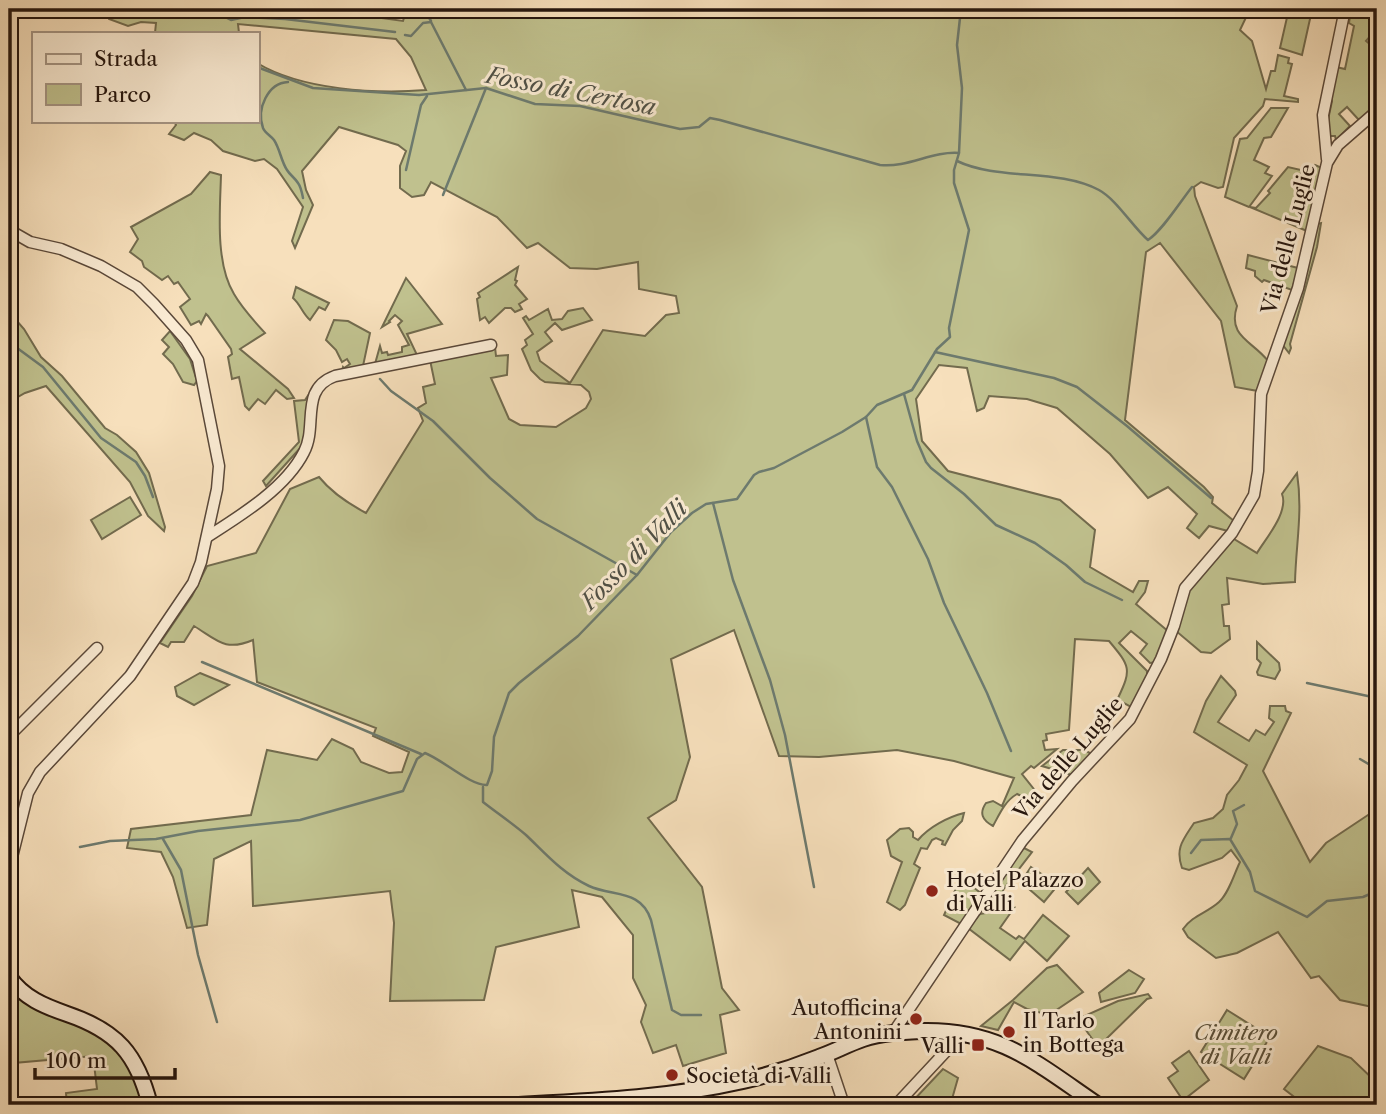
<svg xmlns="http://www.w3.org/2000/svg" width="1386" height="1114" font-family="'Libre Caslon Text',serif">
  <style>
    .green { fill: #c0c18e; stroke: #726b4e; stroke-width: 2 }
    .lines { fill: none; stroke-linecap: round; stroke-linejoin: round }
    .stream { stroke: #6d7a6e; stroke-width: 2.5 }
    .minor-casing { stroke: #5a4839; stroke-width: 13 }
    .secondary-casing { stroke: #25150d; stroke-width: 18 }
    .minor { stroke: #faebd3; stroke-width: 10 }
    .secondary { stroke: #faebd3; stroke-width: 14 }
    .poi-dot { fill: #8f2418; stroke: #faebd3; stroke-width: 2.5 }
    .labels { text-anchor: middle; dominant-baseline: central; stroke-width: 6; stroke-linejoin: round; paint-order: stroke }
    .street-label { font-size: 21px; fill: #25150d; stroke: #faebd3 }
    .poi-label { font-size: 21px; fill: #25150d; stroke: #faebd3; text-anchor: start }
    .park-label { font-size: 21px; font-style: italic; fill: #5b513a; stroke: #faebd3 }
    .water-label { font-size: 23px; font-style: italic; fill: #4f5046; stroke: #faebd3 }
  </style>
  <rect width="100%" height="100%" fill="#f7e0bc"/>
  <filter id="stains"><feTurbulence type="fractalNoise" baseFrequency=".00286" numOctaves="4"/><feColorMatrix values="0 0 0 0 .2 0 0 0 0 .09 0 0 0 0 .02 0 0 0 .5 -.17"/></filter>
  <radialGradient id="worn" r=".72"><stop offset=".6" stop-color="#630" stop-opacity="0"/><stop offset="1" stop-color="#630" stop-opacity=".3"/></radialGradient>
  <g class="green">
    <path d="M 105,9 L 316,9 L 403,21 L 407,9 L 1250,9 L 1240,30 L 1252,41 L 1266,89 L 1271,71 L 1275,71 L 1278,55 L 1289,58 L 1288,63 L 1292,64 L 1284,96 L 1298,99 L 1298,102 L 1265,99 L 1263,106 L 1234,138 L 1223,187 L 1218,188 L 1201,182 L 1194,187 L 1195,196 L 1237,306 C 1227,337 1253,341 1268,361 L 1258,391 L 1235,387 L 1221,321 L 1160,243 L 1146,252 L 1125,420 L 1204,487 L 1213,497 L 1212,503 L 1234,521 L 1228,531 L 1209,526 L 1199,538 L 1187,528 L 1197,514 L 1168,487 L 1148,498 L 1110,454 L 1057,408 L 1027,399 L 989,396 L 984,408 L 977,411 L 967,368 L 939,365 L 916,399 L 922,441 L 948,471 L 1060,500 L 1095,530 L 1090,567 L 1133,592 L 1139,581 L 1148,581 L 1145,592 L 1136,604 L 1169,632 L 1156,662 L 1150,663 L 1140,653 L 1147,644 L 1131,631 L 1119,643 L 1147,671 L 1147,679 L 1131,707 L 1120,701 L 1118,698 C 1132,669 1130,666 1109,641 L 1075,639 L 1069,730 L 1046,734 L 1047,740 L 1043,741 L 1045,750 L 1057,749 L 1034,768 L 1031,766 L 1022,774 L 1041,798 L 1030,800 L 1017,794 C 1005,801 1000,813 993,826 C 982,820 979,813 986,803 L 993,801 L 1002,806 L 1014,778 L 954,761 L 897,750 L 819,757 L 779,756 L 734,630 L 671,659 L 690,757 L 676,800 L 648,818 L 702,887 L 722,988 L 739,1010 L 720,1015 L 726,1053 L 683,1066 L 676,1045 L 653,1053 L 641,1022 L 646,1005 L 633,978 L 633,935 L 602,897 L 572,890 L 579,927 L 496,947 L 484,1000 L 390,1001 L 394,923 L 390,891 L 253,906 L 251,841 L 214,859 L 207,925 L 187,928 L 173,877 L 161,852 L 127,848 L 131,829 L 251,815 L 267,750 L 317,760 L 332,739 L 353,749 L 361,762 L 389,773 L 402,772 L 409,752 L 373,736 L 376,728 L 257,682 L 253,640 C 225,652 217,640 194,626 L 184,642 L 171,642 L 168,647 L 160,643 L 192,596 L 207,566 L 256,553 L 290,489 L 319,477 C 332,493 349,504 366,513 L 423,421 L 418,408 L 426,403 L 423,387 L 435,384 L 430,360 L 495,347 L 496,356 L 508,355 L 507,375 L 491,378 L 509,419 L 520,425 L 556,427 L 586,408 L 591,399 L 589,392 L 581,385 L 545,382 L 540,379 L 531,370 L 522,349 L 527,345 L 525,340 L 533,334 L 523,318 L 526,316 L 529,320 L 548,309 L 552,320 L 562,319 L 568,311 L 583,308 L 592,320 L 562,330 L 555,323 L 545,332 L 552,341 L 537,352 L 540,361 L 570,383 L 603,330 L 645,336 L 666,315 L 679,313 L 676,296 L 639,289 L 638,262 L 597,269 L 570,268 L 538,243 L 527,248 L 497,217 L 431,182 L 424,195 L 412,197 L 400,188 L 400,166 L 406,151 L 398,145 L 339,127 L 302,171 L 306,190 L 313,205 L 295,248 L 292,241 L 303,207 L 277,169 L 264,159 L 255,161 L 223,151 L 211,140 L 194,133 L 184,140 L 169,134 L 176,125 L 174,121 L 257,121 L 257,63 C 302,90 375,94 426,90 L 411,57 L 396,39 L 238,24 L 239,33 L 155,33 L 156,23 L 141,22 L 128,26 L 109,19 Z"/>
    <polygon points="1296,9 1312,10 1302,55 1280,48 1288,13 1295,14"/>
    <polygon points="1351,9 1377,9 1377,38 1373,33 1366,41 1372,46 1374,56 1377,55 1377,105 1362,119 1358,119 1347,107 1339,114 1350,126 1336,140 1335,136 1329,136 1328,120 1332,101 1330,95 1336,67 1345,69 1354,26 1349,23"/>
    <polygon points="1271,108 1288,108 1271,137 1264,138 1254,160 1269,167 1265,173 1272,176 1249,207 1225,197 1240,139 1247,138"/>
    <polygon points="1315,165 1322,168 1307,231 1250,207 1256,208 1270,193 1268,191 1288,167 1301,170 1301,179 1308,181"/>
    <path d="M 210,172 L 221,175 C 220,211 215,263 234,294 C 242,308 254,321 265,333 L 240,349 L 288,389 L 294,398 L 287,399 L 276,390 L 265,404 L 258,399 L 249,410 L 245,406 L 239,377 L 232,379 L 228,357 L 232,354 L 231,349 L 208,316 L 206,314 L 201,324 L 199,321 L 191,325 L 180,307 L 190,299 L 178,282 L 174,284 L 168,276 L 162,280 L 144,267 L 142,261 L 130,252 L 138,239 L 131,227 L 191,194 Z"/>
    <polygon points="1321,223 1317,247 1290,344 1291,348 1289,353 1282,344 1317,224"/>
    <polygon points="1248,255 1298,268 1292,290 1264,280 1262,282 1255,276 1255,271 1246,268"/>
    <polygon points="518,267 515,280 517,281 515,285 527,299 519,304 522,309 515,312 511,308 505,308 489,323 485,317 480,320 477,299 480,297 478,293"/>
    <polygon points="406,278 442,324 407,334 417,355 375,364 380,346 382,353 387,352 388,355 402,352 402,347 409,345 398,325 402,321 395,315 389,321 390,322 382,327"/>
    <path d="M 296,287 L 329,303 L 325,310 L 319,307 L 310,320 C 302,313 301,305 293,298 Z"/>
    <polygon points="9,312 24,329 41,357 62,376 105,428 117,435 136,452 149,473 165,527 164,531 148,516 130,482 46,386 25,393 9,402"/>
    <polygon points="334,320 348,321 370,333 363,366 342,371 343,367 344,368 350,364 347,359 342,362 336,350 326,340"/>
    <polygon points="170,331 190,359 197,381 194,385 183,382 173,364 163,354 169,347 162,340"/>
    <polygon points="313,388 302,446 266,486 263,481 299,442 294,401 305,400"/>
    <path d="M 1297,473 C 1303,512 1296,543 1295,582 L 1263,584 L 1227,578 L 1229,604 L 1222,605 L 1224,626 L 1229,626 L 1230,639 L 1211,653 L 1201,652 L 1176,631 L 1184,596 L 1216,556 L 1234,539 L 1257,553 C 1266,538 1289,512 1282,494 Z"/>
    <polygon points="130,497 141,515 102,539 91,520"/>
    <polygon points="1257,642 1279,663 1280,670 1275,679 1258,675 1257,672 1261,663 1257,659"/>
    <polygon points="200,673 229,685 194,705 177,696 175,687"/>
    <path d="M 1221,676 L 1235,691 L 1236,695 L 1218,722 L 1249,741 L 1256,730 L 1265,735 L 1274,722 L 1269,718 L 1270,706 L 1285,706 L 1286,711 L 1291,713 L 1263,771 L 1310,862 L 1326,843 L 1377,809 L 1377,1008 L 1340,1000 L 1319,976 L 1311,978 L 1278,932 L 1237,953 L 1216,958 L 1188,937 L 1183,929 C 1193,915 1207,913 1219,902 C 1229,893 1234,874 1240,862 L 1231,850 L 1222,858 L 1189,870 L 1182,868 C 1175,848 1183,840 1194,823 L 1213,818 L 1223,809 L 1227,795 L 1239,780 L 1247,765 L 1194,732 L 1206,701 Z"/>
    <polygon points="1063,750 1084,750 1092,754 1072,775 1042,766"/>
    <path d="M 964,813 L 962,821 L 953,830 L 945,845 L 942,844 L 943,841 L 936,838 L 932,840 L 927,849 L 921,848 L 914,864 L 920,868 L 905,905 L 900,910 L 887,902 L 902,862 L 891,856 L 887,840 L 900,829 L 909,828 L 913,832 L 913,837 L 918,840 C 929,827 948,817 964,813 Z"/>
    <polygon points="1022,847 1032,852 1003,890 1006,903 982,908"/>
    <polygon points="1031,867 1058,885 1044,902 1021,882"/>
    <polygon points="1088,868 1100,882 1078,904 1066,892"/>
    <polygon points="961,877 983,895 963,925 944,915"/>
    <polygon points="1014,908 1000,928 1016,939 1019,936 1024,939 1043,915 1069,936 1047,961 1025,941 1010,960 968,928 980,914"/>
    <polygon points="1057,965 1083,992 1049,1015 1027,1009 1014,1002 998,1030 981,1026 1013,1000 1047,968"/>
    <polygon points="1129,970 1144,979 1135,993 1101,1002 1099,993"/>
    <path d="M 9,988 C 19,1002 34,1007 50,1013 C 80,1024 114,1033 129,1065 C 135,1077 139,1092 144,1105 L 67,1105 L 66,1093 L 97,1089 L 93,1056 L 14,1063 L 16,1082 L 9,1083 Z"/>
    <polygon points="1148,994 1151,998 1147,999 1098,1047 1078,1019 1118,1001"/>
    <polygon points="1227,1010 1270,1037 1244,1079 1201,1052"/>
    <polygon points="1318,1046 1351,1058 1377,1083 1377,1105 1372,1101 1366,1105 1299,1105 1297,1099 1284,1089"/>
    <polygon points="1189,1051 1209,1080 1177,1105 1171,1105 1170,1103 1180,1096 1168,1078 1178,1071 1172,1063"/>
    <polygon points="943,1069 958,1078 952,1099 961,1105 909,1105"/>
  </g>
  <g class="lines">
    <g class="stream">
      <polyline points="220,9 225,17 231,20 245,17 285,19 395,32"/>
      <polyline points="424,9 431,21"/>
      <polyline points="405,35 411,36 423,23 431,22 466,90"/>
      <path d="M 257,67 L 313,88 L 419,95 L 486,88 L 535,104 L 580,106 L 680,129 L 699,127 L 710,118 L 720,120 L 880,165 C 908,168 932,151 959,153"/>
      <path d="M 288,82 C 268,83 256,109 263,128 C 265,133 271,136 274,140 C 280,149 281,161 287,170 C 290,175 295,178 298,183 C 301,187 302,193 303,198"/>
      <path d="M 957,161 C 999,181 1057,168 1099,190 C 1117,200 1132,226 1148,240 C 1162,231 1180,202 1192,187"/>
      <polyline points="406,170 421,105 427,96"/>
      <polyline points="1372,190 1377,196"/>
      <polyline points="443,195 486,88"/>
      <polyline points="9,342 43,367 101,438 136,462 145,476 153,497"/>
      <polyline points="935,352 1054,378 1077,387 1127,426 1211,498"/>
      <polyline points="380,379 391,391 433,421 490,478 537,519 637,575"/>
      <polyline points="904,394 917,441 926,462 931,468 964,494 996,525 1035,543 1066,565 1085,582 1122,600"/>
      <polyline points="866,417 877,467 892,487 928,559 944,603 987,693 1011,751"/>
      <polyline points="713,503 733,580 770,680 785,735 814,887"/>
      <polyline points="202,662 421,754"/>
      <polyline points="1307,683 1377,698"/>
      <polyline points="1360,759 1377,769"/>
      <path d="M 483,787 L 483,802 C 497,813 512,823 526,835 C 546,854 563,874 589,886 C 613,897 641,889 651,920 L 672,1010 L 681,1015 L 701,1015"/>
      <polyline points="1231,838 1237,824 1233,811 1244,805"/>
      <polyline points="163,839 181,870 198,955 217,1022"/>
      <path d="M 80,847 L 110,841 L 156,839 L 198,831 L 300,820 L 403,791 L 417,759 L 425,753 C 443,760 471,786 487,785 L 492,771 L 494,737 L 509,693 L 519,683 L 578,636 L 637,575 L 671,532 L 692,513 L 706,504 L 737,499 L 754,475 L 759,472 L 774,468 L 842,432 L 866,417 L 877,405 L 912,390 L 937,349 L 950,337 L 949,328 L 969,230 L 954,183 L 954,170 L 959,153 L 962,88 L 957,45 L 961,9"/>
      <polyline points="1191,853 1201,840 1230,839 1250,872 1255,891 1307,917 1327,901 1363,897 1377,891"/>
    </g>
    <g class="minor-casing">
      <g id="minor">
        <polyline points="1327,159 1323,115 1345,9"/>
        <polyline points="9,230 30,242 61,249 101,266 137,287 154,304 186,340 198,360 219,466 217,489 201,562 193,583 130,676 40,772 28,793 9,869"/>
        <path d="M 207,537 C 240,516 286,488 304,452 C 318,426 299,389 335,376 L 491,345"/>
        <polyline points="9,736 97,648"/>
        <polyline points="893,1033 1022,841 1072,781 1130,719 1161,659 1174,626 1185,588 1232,533 1254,495 1258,471 1261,394 1298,288 1327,163 1338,145 1377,111"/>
        <polyline points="827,1054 844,1105"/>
        <polyline points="667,1094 668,1105"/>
        <polyline points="896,1105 963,1033"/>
      </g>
    </g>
    <g class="secondary-casing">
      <g id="secondary">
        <path d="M 9,977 C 24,998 44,1006 67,1014 C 117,1031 137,1054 150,1105"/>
        <path d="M 516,1105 C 592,1101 668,1098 743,1081 C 769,1075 794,1067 819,1057 C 834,1052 848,1044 863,1039 C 882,1033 902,1032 921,1031 C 1000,1029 1036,1063 1098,1105"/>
      </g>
    </g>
    <use href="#minor" class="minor"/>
    <use href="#secondary" class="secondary"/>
  </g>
  <g class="poi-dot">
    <circle cx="932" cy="891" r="7"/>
    <circle cx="916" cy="1019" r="7"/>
    <circle cx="1009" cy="1032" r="7"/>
    <rect x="971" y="1038" width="14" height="14" rx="3.5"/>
    <circle cx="672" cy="1075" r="7"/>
  </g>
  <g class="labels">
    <g class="street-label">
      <text transform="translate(1288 239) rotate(-75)">Via delle Luglie</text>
      <text transform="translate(1068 758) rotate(-49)">Via delle Luglie</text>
    </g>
    <g class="poi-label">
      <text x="946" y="879">Hotel Palazzo<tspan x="946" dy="24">di Valli</tspan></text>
      <text x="902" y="1007" text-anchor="end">Autofficina<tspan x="902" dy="24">Antonini</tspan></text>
      <text x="1023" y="1020">Il Tarlo<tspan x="1023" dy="24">in Bottega</tspan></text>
      <text x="964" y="1045" text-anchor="end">Valli</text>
      <text x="686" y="1075">Società di Valli</text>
    </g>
    <g class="park-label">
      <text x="1236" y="1032">Cimitero<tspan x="1236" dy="24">di Valli</tspan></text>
    </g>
    <g class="water-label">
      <text transform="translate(571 91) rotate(11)">Fosso di Certosa</text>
      <text transform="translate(634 555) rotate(-46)">Fosso di Valli</text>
    </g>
  </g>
  <rect width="1386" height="1114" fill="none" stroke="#f7e0bc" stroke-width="35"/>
  <rect x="10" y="10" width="1365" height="1093" fill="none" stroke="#25150d" stroke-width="3.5"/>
  <rect x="18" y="18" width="1351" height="1079" fill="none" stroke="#25150d" stroke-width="2"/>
  <rect x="32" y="32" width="228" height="91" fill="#faebd3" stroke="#a59584" stroke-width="2"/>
  <rect x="46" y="54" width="35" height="10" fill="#faebd3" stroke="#a59584" stroke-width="2"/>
  <text x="94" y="66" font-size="21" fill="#25150d">Strada</text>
  <rect x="46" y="84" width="35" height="21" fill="#c0c18e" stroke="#a59584" stroke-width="2"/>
  <text x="94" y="102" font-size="21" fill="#25150d">Parco</text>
  <path d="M35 1068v10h140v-10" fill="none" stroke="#25150d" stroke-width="3.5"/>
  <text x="46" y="1068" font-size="21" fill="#25150d" stroke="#faebd3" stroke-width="5" paint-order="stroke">100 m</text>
  <rect width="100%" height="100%" filter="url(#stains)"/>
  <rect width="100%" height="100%" fill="url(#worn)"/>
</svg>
